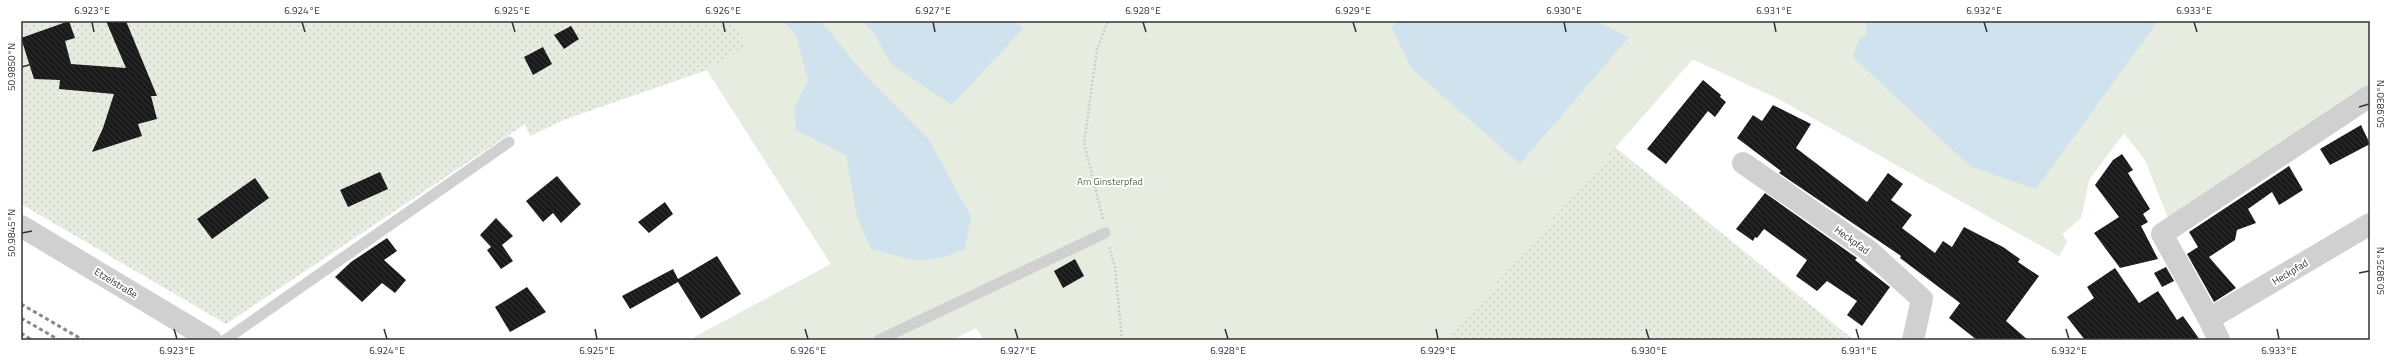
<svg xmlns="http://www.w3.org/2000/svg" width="2391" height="361" font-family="'Titillium Web',sans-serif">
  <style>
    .grass { fill: url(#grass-dots) }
    .park { fill: #e6ecdf }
    .water { fill: #cfe2ee }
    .building { fill: url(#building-back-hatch) }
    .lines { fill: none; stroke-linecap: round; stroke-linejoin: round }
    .path { stroke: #cdcdcd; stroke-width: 2.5; stroke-dasharray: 2 2; stroke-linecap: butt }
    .service { stroke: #d0d0d0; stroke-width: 11 }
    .minor { stroke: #d0d0d0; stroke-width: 22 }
    .rail { stroke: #888; stroke-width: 3; stroke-dasharray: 4 3; stroke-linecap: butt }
    .ticks { fill: none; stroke: #333; stroke-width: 1.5 }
    .labels { text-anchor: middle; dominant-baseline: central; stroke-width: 4; stroke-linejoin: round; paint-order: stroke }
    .park-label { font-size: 10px; fill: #56703f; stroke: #fff }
    .street-label { font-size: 10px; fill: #333; stroke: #fff }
    .neatline { fill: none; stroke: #333; stroke-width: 1.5 }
    .ticks-label { font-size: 10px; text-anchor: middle; fill: #333 }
  </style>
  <defs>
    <pattern id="grass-dots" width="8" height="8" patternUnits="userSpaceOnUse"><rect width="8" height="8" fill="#e6ecdf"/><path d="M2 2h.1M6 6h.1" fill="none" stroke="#c6cbc0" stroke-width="1.8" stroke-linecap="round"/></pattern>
    <pattern id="building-back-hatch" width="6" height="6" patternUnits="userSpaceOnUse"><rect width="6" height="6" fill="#1a1a1a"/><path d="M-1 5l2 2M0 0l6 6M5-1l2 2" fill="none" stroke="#333"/></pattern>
  </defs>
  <rect width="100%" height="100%" fill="#fff"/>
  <polygon class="grass" points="21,21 783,21 1629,38 2158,21 2170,222 2145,160 2125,133 2103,158 2089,180 2081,218 2062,234 2067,242 2059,256 1777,98 1692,59 1615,147 1854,340 984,340 976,328 952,340 689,340 831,264 707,70 566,119 530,136 525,124 226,324 21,204"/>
  <polygon class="park" points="732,21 2370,21 2370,99 2170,222 2145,160 2124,133 2089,180 2081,218 2062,234 2067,242 2059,256 1777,98 1693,59 1447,340 984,340 976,328 952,340 689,340 831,264 707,70 746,46"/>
  <g class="water">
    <path d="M 783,21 L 821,21 L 864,74 L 929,140 L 971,217 L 965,249 C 923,267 913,260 871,249 L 857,217 L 846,155 L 796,130 L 794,109 L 808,80 L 796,35 Z"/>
    <polygon points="863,21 1016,21 1023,29 952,105 891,64 875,35"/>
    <polygon points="1397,21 1595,21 1629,37 1520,164 1411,68 1392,27"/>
    <polygon points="1866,21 2158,21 2036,189 1971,167 1853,57 1859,39 1867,34"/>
  </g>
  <g class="building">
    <polygon points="69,21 75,38 65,41 71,64 126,68 106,21 126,21 157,96 151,96 157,119 138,124 142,136 92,152 103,128 114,94 59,89 60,80 34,79 21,38"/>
    <polygon points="571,26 579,39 564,49 554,35"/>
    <polygon points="543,47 552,64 533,75 524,57"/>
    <polygon points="1703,80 1721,95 1720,97 1726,102 1715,117 1708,111 1666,164 1647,149"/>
    <polygon points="1773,105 1811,124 1796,148 1867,202 1888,173 1903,184 1891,200 1912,215 1902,228 1935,253 1943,241 1952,247 1964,227 2003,247 2020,259 2018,262 2039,276 2006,321 2028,340 1977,340 1949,318 1960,303 1900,258 1901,256 1779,173 1781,171 1737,138 1753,115 1762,121"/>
    <polygon points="2361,125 2370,144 2330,165 2320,149"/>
    <polygon points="2122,154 2133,170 2128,173 2150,209 2143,214 2148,222 2141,226 2158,259 2120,268 2094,233 2119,217 2095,185 2113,160"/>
    <polygon points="2289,166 2303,190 2279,205 2272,192 2248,209 2256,223 2237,230 2235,240 2209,257 2236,288 2214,302 2187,254 2198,247 2189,232"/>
    <polygon points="380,172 388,189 348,207 340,190"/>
    <polygon points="557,176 581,204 561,223 553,213 543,222 526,201"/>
    <polygon points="255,178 269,198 212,239 197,219"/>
    <polygon points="1765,193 1857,258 1855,260 1890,287 1862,326 1847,315 1857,301 1827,281 1817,291 1796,276 1807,260 1764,229 1757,238 1755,237 1753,241 1736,229"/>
    <polygon points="665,202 673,214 649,233 638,222"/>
    <polygon points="496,218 513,236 502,245 513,261 501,269 487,250 491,247 480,235"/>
    <polygon points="387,238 397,251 384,260 406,280 395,293 382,283 362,302 335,277 351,262"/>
    <polygon points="717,256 741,294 701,319 678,282 630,309 622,296 673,269 678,279"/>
    <polygon points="1075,259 1084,276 1063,288 1054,271"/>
    <polygon points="2166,267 2174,281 2162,287 2154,273"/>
    <polygon points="2115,268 2139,303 2158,291 2177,320 2183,316 2200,340 2085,340 2067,317 2094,298 2087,287"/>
    <polygon points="527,287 546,312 510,332 495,307"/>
  </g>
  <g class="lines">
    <g class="path">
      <polyline points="1103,219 1084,143 1097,49 1108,21"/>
      <polyline points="1109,247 1115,267 1122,340"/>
    </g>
    <g class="service">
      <polyline points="225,340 509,142"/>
      <polyline points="879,340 1105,233"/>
    </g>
    <g class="minor">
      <polyline points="1743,163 1868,250 1922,299 1913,340"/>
      <polyline points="21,226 211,340"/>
      <polyline points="2209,319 2162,234 2370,96"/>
      <polyline points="2219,340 2209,319 2370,224"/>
    </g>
    <g class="rail">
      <polyline points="21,304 83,340"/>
      <polyline points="21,318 59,340"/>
      <polyline points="21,333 32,340"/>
    </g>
  </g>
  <path class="ticks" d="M 92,22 L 94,32M 302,22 L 305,32M 512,22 L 515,32M 723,22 L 725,32M 933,22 L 935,32M 1143,22 L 1146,32M 1353,22 L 1356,32M 1564,22 L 1566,32M 1774,22 L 1776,32M 1984,22 L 1987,32M 2194,22 L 2197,32M 22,67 L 32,64M 2359,107 L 2369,104M 22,233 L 32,231M 2359,273 L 2369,271M 174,329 L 177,339M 384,329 L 387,339M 595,329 L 597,339M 805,329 L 808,339M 1015,329 L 1018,339M 1225,329 L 1228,339M 1436,329 L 1438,339M 1646,329 L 1649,339M 1856,329 L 1859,339M 2066,329 L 2069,339M 2277,329 L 2279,339"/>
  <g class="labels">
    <g class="park-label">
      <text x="1110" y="181">Am Ginsterpfad</text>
    </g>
    <g class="street-label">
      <text transform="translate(1852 240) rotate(36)">Heckpfad</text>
      <text transform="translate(2290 272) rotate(-31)">Heckpfad</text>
      <text transform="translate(116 283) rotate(31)">Etzelstraße</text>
    </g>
  </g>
  <rect width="2391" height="361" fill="none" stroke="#ffffff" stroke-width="44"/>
  <rect x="22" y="22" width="2347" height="317" class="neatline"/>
  <g class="ticks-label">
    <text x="92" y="14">6.923°E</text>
    <text x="302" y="14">6.924°E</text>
    <text x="512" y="14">6.925°E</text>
    <text x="723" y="14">6.926°E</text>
    <text x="933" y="14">6.927°E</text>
    <text x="1143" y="14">6.928°E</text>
    <text x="1353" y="14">6.929°E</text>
    <text x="1564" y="14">6.930°E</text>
    <text x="1774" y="14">6.931°E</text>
    <text x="1984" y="14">6.932°E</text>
    <text x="2194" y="14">6.933°E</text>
    <text transform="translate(11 67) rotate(-90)" y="4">50.9850°N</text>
    <text transform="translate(2380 104) rotate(-90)" y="4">50.9830°N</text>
    <text transform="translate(11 233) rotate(-90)" y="4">50.9845°N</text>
    <text transform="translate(2380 271) rotate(-90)" y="4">50.9825°N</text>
    <text x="177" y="354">6.923°E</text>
    <text x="387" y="354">6.924°E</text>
    <text x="597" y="354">6.925°E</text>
    <text x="808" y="354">6.926°E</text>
    <text x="1018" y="354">6.927°E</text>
    <text x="1228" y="354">6.928°E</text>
    <text x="1438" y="354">6.929°E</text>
    <text x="1649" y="354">6.930°E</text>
    <text x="1859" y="354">6.931°E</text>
    <text x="2069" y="354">6.932°E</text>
    <text x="2279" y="354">6.933°E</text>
  </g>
</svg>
